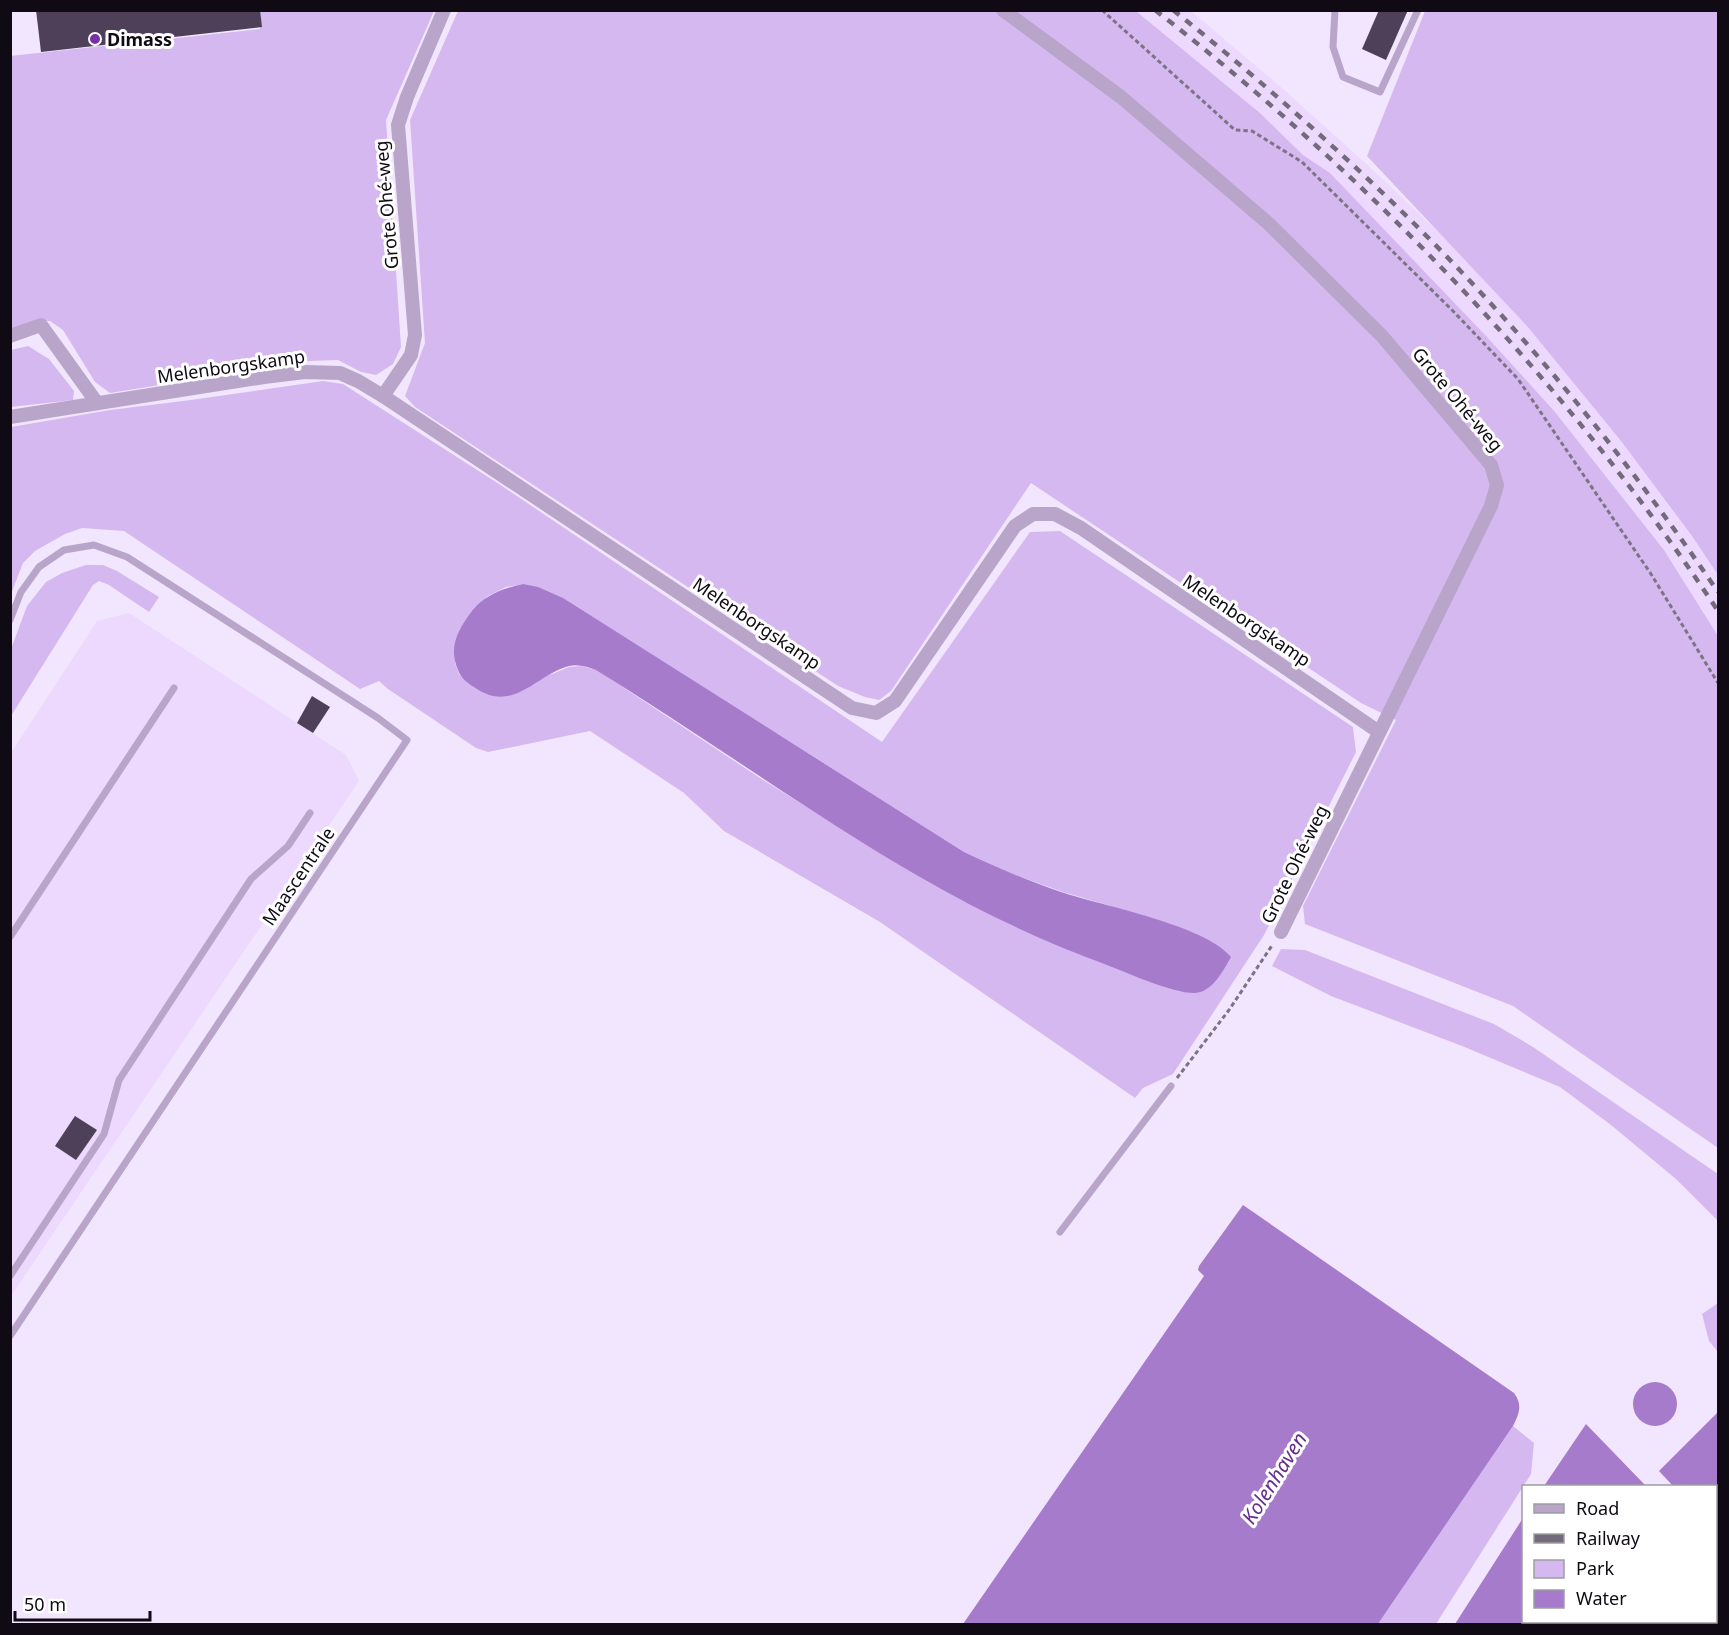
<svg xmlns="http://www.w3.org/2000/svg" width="1729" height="1635" font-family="'Noto Sans',sans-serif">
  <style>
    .built { fill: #ecd9fd }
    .green { fill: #d6b8f0; fill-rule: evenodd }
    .water { fill: #a77bcb }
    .building { fill: #4d4058 }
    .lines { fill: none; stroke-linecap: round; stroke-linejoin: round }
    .path { stroke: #7c7485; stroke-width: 3; stroke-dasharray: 4.5 3; stroke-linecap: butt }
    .service { stroke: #b9a5ca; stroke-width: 7 }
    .minor { stroke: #b9a5ca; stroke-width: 14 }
    .rail { stroke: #736b7b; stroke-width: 4.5; stroke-dasharray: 8 8; stroke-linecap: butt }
    .poi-dot { fill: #7731a5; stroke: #fff; stroke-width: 2 }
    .labels { text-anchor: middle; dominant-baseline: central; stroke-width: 6; stroke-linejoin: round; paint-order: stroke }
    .poi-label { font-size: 18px; font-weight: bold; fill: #0f0a14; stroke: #fff; text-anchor: start }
    .street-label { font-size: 18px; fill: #0f0a14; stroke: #fff }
    .water-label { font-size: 20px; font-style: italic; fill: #662d8d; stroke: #fff }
  </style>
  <rect width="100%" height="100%" fill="#f2e6fe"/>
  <g class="built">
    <polygon points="1136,11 1191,11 1282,88 1372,169 1449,242 1527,326 1621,441 1692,536 1718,575 1718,636 1664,550 1555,412 1330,173 1303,155 1260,113"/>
    <polygon points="129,613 346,755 359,781 11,1296 11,753 97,621"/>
  </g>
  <g class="green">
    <polygon points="258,11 434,11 386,120 401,347 393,364 376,375 361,372 338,360 309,361 110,393 95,382 63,330 50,321 33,321 11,332 10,56 260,29"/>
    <polygon points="458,11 1136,11 1260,113 1303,155 1330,173 1487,337 1555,412 1664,550 1718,636 1718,1148 1513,1006 1305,924 1303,906 1396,720 1361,703 1031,483 891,691 879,700 865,697 838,686 415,407 405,396 425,343 410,120"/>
    <polygon points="1425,11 1718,11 1718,575 1692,536 1621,441 1527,326 1367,156"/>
    <polygon points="28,346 49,359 74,391 73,400 11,407 11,350"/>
    <path d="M 323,381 L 343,384 L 499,484 L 882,742 L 1030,532 L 1060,531 L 1353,727 L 1356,752 L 1264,935 L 1173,1074 L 1143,1088 L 1135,1098 L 880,922 L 724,831 L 684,793 L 590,731 L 488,752 L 476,748 L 388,689 L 379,681 L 360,689 L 124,531 L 82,528 L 65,534 L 35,551 L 23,563 L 11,594 L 11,427 L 110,410 L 191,400 ZM 523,584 L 781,736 L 964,852 L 1010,873 L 1063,892 L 1162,921 L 1198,935 L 1180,991 L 1095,960 L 965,902 L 918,876 L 760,778 L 597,670 L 581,666 L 569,667 L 552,674 L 469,684 L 459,674 L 455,663 L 474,608 L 488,596 L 506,587 Z"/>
    <polygon points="86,565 103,565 117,571 159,597 149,612 109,585 99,581 93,585 11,716 11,649 27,606 46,582 62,573"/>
    <polygon points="1281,949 1305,950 1494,1024 1533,1047 1718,1174 1718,1221 1676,1179 1611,1125 1560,1087 1462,1046 1331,996 1272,966"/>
    <polygon points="1718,1303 1718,1352 1709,1341 1702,1314"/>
    <polygon points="1513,1426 1534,1443 1531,1474 1436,1624 1378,1624"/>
  </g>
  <g class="water">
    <path d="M 523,584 L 538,587 L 563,598 L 964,852 C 996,867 1028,881 1061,892 C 1103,906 1205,925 1231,957 C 1223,971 1212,993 1194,993 C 1172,993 1128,973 1107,965 C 1042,941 978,911 918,876 C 808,812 705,737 596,670 C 588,667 579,664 569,666 C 537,674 514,713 477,689 C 469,684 461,679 458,670 C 448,647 458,630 472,611 C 484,595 504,588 523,584 Z"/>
    <path d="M 1243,1205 L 1514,1393 C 1523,1405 1519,1414 1513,1426 L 1378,1624 L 963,1624 L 1204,1276 L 1198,1270 L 1199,1266 Z"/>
    <circle cx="1655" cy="1404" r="22"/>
    <polygon points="1718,1412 1718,1535 1716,1532 1716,1486 1673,1486 1659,1471"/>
    <polygon points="1586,1424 1644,1484 1646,1486 1544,1486"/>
    <polygon points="1523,1518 1524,1622 1651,1622 1649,1624 1455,1624"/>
    <polygon points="1718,1569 1718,1624 1682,1624 1684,1622 1716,1622 1716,1573"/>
  </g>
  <g class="building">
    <polygon points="36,10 260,10 262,27 41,52"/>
    <polygon points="1379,10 1408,10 1386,60 1362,49"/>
    <polygon points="312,696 330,707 313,733 297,723"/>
    <polygon points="75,1116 97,1130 76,1160 55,1146"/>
  </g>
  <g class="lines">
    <g class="path">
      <polyline points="1102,10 1235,130 1252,131 1302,162 1452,310 1518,379 1651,574 1718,683"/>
      <polyline points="1177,1078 1229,1010 1273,944"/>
    </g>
    <g class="service">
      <polyline points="1335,10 1333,47 1343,77 1380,92 1418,10"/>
      <polyline points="10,620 21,592 39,567 64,550 94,545 127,557 378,718 407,740 10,1336"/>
      <polyline points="10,937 174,688"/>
      <polyline points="1060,1232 1171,1086"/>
      <polyline points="10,1276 104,1134 119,1080 251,879 288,846 310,813"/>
    </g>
    <g class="minor">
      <polyline points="1003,10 1121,97 1269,224 1382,336 1491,465 1497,485 1491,506 1281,932"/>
      <polyline points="10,336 41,325 97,403"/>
      <polyline points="383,396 411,355 415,335 398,125 407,97 444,10"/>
      <polyline points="10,417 264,377 305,372 340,373 358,381 383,396 852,708 876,713 895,701 1015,526 1033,514 1055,514 1081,528 1379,732"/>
    </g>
    <g class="rail">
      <path d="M 1155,10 C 1370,177 1568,384 1718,611"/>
      <path d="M 1173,10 C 1241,64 1306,121 1369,180 C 1500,303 1617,443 1718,592"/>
    </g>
  </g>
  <circle class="poi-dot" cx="95" cy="39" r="6"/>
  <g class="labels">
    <g class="poi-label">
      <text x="107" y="39">Dimass</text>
    </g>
    <g class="street-label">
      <text transform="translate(386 205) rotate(-95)">Grote Ohé-weg</text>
      <text transform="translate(231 366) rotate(-8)">Melenborgskamp</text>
      <text transform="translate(1458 399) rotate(50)">Grote Ohé-weg</text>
      <text transform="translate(1247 620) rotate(34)">Melenborgskamp</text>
      <text transform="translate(757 623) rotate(34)">Melenborgskamp</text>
      <text transform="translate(1294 864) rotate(-64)">Grote Ohé-weg</text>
      <text transform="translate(298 876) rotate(-56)">Maascentrale</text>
    </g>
    <g class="water-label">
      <text transform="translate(1274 1478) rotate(-58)">Kolenhaven</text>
    </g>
  </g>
  <rect width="1729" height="1635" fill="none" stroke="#0f0a14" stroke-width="24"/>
  <rect x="1522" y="1485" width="195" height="138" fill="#ffffff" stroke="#9f9da1" stroke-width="1.5"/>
  <rect x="1534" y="1504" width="30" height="9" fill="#b9a5ca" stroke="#9f9da1" stroke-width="1.5"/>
  <text x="1576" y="1515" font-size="18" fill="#0f0a14">Road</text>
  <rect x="1534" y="1534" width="30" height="9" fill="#736b7b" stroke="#9f9da1" stroke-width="1.5"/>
  <text x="1576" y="1545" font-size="18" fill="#0f0a14">Railway</text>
  <rect x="1534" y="1560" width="30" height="18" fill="#d6b8f0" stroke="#9f9da1" stroke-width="1.5"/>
  <text x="1576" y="1575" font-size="18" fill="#0f0a14">Park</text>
  <rect x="1534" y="1590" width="30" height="18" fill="#a77bcb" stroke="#9f9da1" stroke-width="1.5"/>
  <text x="1576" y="1605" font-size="18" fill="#0f0a14">Water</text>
  <path d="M15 1611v9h135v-9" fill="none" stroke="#0f0a14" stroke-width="3"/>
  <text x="24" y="1611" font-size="18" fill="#0f0a14" stroke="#ffffff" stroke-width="4.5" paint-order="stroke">50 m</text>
</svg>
